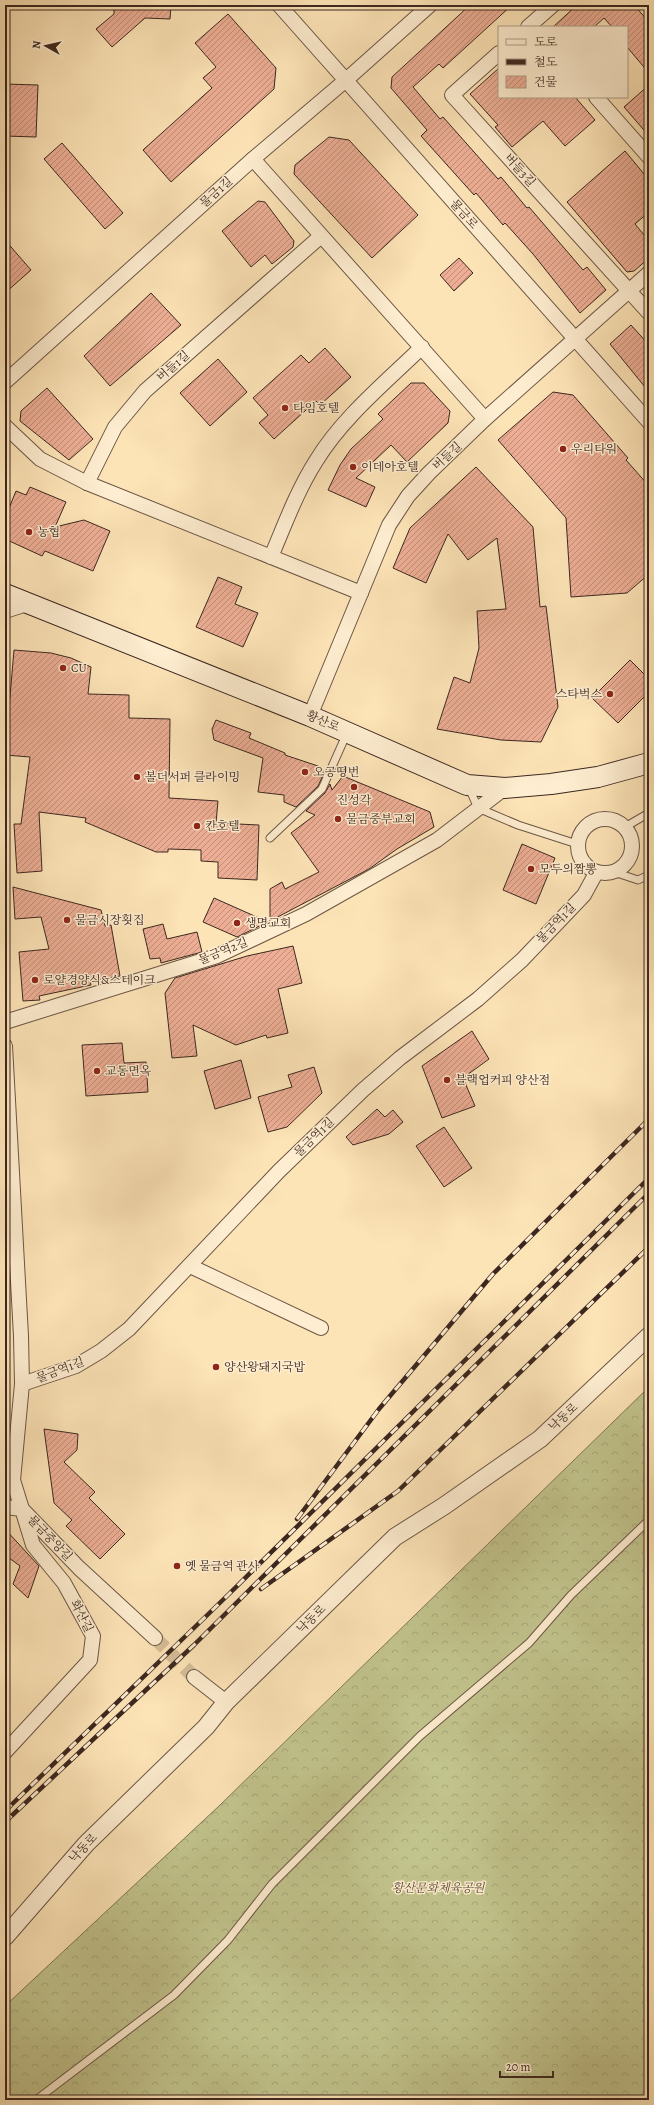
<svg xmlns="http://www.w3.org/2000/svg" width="654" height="2105" font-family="Alegreya,'Noto Serif KR',serif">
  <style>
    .forest { fill: url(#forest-crowns); stroke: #7f7656 }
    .building { fill: url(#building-hatch); stroke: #3c271f }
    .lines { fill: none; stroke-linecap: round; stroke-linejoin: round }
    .minor-tunnel { stroke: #d6be99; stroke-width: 14; stroke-dasharray: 14 7; stroke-linecap: butt }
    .service-casing { stroke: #6c5645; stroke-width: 9 }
    .minor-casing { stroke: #6c5645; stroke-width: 16 }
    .tertiary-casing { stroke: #6c5645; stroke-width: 19 }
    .secondary-casing { stroke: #3c271f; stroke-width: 22 }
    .service { stroke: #feedd0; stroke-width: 7 }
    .minor { stroke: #feedd0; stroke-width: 14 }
    .tertiary { stroke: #feedd0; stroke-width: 17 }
    .secondary { stroke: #feedd0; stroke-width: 20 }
    .rail-casing { stroke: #3c271f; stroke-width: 4.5 }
    .rail { stroke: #feedd0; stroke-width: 3; stroke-dasharray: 9; stroke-linecap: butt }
    .poi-dot { fill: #8f2418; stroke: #feedd0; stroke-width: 1.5 }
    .labels { text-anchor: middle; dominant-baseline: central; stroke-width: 3; stroke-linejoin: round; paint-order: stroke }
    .street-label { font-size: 12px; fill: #3c271f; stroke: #feedd0 }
    .poi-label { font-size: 12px; fill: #3c271f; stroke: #feedd0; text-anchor: start }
    .park-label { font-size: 12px; font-style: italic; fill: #5e4e3a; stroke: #feedd0 }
  </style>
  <defs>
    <pattern id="forest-crowns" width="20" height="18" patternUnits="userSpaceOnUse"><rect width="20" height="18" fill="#c2c48d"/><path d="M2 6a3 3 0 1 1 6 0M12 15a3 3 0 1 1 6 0" fill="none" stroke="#a8a879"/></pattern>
    <pattern id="building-hatch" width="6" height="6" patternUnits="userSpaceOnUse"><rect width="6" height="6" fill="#edae95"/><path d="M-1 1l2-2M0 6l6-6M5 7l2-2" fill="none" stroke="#c18e79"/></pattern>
  </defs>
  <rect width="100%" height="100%" fill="#fde4b7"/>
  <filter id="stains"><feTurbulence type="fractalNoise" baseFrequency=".005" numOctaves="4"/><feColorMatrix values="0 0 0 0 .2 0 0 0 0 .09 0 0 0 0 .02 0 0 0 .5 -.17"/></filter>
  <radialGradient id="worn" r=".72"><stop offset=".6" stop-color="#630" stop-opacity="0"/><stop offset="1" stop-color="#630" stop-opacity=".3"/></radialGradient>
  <polygon class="forest" points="649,1387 649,2100 5,2100 5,2006 219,1806"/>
  <g class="building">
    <polygon points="114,5 171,5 170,19 145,18 112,47 96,29 114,14"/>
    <polygon points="470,5 512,5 443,68 439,64 413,87 440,119 443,117 498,179 501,177 527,208 529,207 583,270 587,267 606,290 580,313 533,254 505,223 503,225 476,193 474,195 421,136 427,130 391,88 392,77"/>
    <polygon points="577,5 634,5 649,22 649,73 627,47 627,27 612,27 604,18 594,27 553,27"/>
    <polygon points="228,14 276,68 274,89 171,182 143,150 212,88 203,78 216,67 195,43"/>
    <polygon points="499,68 499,97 575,97 595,120 565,146 543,121 512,147 495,127 498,125 470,94"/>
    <polygon points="5,84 38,85 36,137 5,136"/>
    <polygon points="649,85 649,136 624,107"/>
    <polygon points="329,137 349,140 418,215 372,258 294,174 295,165"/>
    <polygon points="62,143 123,213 105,229 44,159"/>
    <polygon points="625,151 649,180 649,212 635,224 649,241 649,258 634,271 627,272 567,202"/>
    <polygon points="258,201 265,202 294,241 293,247 272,264 265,255 251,267 222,231"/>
    <polygon points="5,240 31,270 5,293"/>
    <polygon points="459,258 473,273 454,291 440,275"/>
    <polygon points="151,293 181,325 110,386 84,356"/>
    <polygon points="631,325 649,345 649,392 610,344"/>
    <polygon points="325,348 351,377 320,405 316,401 274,439 259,423 268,415 253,398 301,355 309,363"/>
    <polygon points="218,359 247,392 210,426 180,393"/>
    <polygon points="411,383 424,383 450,411 448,423 407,462 391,445 356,478 375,487 366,507 328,490 340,465 351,449 383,419 378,414"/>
    <polygon points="47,388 93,439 69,460 20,421 21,411"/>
    <polygon points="553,392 573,395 628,458 626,460 649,486 649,574 627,593 571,597 566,518 498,440"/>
    <polygon points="476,467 533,527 540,607 546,606 558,707 541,742 501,740 437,729 454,677 470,683 479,648 477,611 506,609 497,538 468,560 448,534 426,583 393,568 410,528"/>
    <polygon points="30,487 66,502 55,527 84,520 110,531 93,571 45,551 42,556 5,539 5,518 16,491 26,495"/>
    <polygon points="218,577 242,587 235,604 258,613 243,647 196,627"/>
    <polygon points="14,650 51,653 71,658 91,667 88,694 129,695 129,718 170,719 169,798 218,801 216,823 259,825 257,880 218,878 218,862 201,861 201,850 168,849 168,852 156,852 85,822 86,818 39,812 42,871 17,873 14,824 21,824 30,757 5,755"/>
    <polygon points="630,660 649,679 649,692 618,723 592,698"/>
    <polygon points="216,720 251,733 249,738 285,753 285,755 321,767 324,773 318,786 296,807 284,802 284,795 258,792 263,758 214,740 212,729"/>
    <polygon points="343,776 430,812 434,827 397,849 369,869 270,921 270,889 282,882 285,889 319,872 291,833 315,815 306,811 325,793 330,784 332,790"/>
    <polygon points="522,844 555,858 536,904 503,890"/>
    <polygon points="13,887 101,910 105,926 111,925 120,976 90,981 91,985 39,996 40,1000 23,1001 19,952 49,949 41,917 15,919"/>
    <polygon points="214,898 268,922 237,937 203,922"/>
    <polygon points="163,924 167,939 197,932 202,952 161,963 160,958 150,959 143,929"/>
    <polygon points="293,946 302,983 278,989 288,1033 267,1038 266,1035 236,1045 193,1025 197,1056 172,1058 165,993 175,978 247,956"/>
    <polygon points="472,1031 489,1059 463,1078 475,1106 442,1118 422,1066"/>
    <polygon points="122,1043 124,1063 146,1062 148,1092 86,1096 82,1045"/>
    <polygon points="241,1060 251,1098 215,1109 204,1071"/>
    <polygon points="314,1067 322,1093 287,1127 268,1132 258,1097 292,1087 288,1075"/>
    <polygon points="377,1109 385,1117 393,1110 403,1122 389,1134 353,1145 346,1137"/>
    <polygon points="444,1127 472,1168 444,1187 416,1146"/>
    <polygon points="44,1429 78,1434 77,1450 64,1462 95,1492 89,1498 125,1534 100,1559 66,1526 72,1520 54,1503"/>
    <polygon points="5,1529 39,1566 28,1598 13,1584 20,1566 5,1555"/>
  </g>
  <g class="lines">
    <polyline class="minor-tunnel" points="155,1638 194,1677"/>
    <g class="service-casing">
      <g id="service">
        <polyline points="469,788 478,808 518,825 577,844"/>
        <polyline points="625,827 649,813"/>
        <polyline points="270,838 322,789 347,733"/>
        <polyline points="614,872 638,880 649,875"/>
        <polyline points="36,2100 174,1995 228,1940 272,1884 420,1736 529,1643 571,1595 649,1520"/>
      </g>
    </g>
    <g class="minor-casing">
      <g id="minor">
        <polyline points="279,5 649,422"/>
        <polyline points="528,27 553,5"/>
        <polyline points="499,53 452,95 649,313"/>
        <polyline points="596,97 649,157"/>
        <polyline points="253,159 485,419"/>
        <polyline points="5,382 253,159 346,80 430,5"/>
        <polyline points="5,426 40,459 87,483 361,593"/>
        <polyline points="87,483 115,427 145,391 321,236"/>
        <path d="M 271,557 C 285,524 297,491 316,461 C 342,418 386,382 422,347"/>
        <polyline points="5,611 30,603"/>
        <polyline points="310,716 389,525 408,496 429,473 485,419 649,273"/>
        <circle cx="605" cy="846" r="27"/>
        <polyline points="5,1022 217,956 306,914 437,840 505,788"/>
        <polyline points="5,1046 21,1336 22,1384 13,1480 22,1509 79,1568 155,1638"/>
        <polyline points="190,1266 321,1328"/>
        <polyline points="22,1384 76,1366 101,1351 129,1329 279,1171 363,1090 400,1058 478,999 522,960 584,895 596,873"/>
        <polyline points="5,1507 22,1509 33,1545 64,1583 93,1636 90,1660 5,1752"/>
        <polyline points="194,1677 226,1702"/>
      </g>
    </g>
    <g class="tertiary-casing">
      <polyline id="tertiary" points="5,1937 86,1844 206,1727 226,1702 395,1537 444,1506 540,1439 649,1336"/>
    </g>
    <g class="secondary-casing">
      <polyline id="secondary" points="5,594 310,716 467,785 505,788 551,784 598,777 649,763"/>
    </g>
    <use href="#service" class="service"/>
    <use href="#minor" class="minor"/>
    <use href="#tertiary" class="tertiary"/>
    <use href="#secondary" class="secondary"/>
    <g class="rail-casing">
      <g id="rail">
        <polyline points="297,1519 379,1409 493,1274 649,1119"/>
        <polyline points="261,1589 398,1491 649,1247"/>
        <polyline points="5,1811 229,1594 649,1178"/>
        <polyline points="5,1822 194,1645 649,1193"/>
      </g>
    </g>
    <use href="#rail" class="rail"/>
  </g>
  <g class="poi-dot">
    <circle cx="285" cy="408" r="4"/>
    <circle cx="563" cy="449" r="4"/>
    <circle cx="353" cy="467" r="4"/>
    <circle cx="29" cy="532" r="4"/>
    <circle cx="63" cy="668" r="4"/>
    <circle cx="610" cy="694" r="4"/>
    <circle cx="305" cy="772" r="4"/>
    <circle cx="137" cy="777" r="4"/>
    <circle cx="354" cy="787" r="4"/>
    <circle cx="338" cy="819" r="4"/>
    <circle cx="197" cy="826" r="4"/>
    <circle cx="531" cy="869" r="4"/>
    <circle cx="67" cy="920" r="4"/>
    <circle cx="237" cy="923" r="4"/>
    <circle cx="35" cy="980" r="4"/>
    <circle cx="97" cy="1071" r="4"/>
    <circle cx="447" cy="1080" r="4"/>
    <circle cx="216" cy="1367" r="4"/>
    <circle cx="177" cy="1566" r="4"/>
  </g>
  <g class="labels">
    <g class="street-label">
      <text transform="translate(520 170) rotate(48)">버들3길</text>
      <text transform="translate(216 192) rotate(-42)">물금1길</text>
      <text transform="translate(464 214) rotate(48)">물금로</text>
      <text transform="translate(173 366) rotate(-41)">버들1길</text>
      <text transform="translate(447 456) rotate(-43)">버들길</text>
      <text transform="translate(323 721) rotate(23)">황산로</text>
      <text transform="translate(556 923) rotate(-46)">물금역1길</text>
      <text transform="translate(223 951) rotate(-22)">물금역2길</text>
      <text transform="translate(314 1137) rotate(-44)">물금역1길</text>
      <text transform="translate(60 1370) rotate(-21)">물금역1길</text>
      <text transform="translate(563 1417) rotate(-43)">낙동로</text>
      <text transform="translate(50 1538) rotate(46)">물금중앙길</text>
      <text transform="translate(82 1616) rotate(63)">화산길</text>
      <text transform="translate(311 1619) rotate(-44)">낙동로</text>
      <text transform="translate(83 1848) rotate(-47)">낙동로</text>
    </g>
    <g class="poi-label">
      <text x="293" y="408">타임호텔</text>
      <text x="571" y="449">우리타워</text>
      <text x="361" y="467">이데아호텔</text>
      <text x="37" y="532">농협</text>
      <text x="71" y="668">CU</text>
      <text x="602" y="694" text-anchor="end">스타벅스</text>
      <text x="313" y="772">오공떵번</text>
      <text x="145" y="777">볼더서퍼 클라이밍</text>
      <text x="354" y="800" text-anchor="middle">진성각</text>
      <text x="346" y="819">물금중부교회</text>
      <text x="205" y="826">칸호텔</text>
      <text x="539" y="869">모두의짬뽕</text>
      <text x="75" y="920">물금시장횟집</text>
      <text x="245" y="923">생명교회</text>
      <text x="43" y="980">로얄경양식&amp;스테이크</text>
      <text x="105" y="1071">교동면옥</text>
      <text x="455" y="1080">블랙업커피 양산점</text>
      <text x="224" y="1367">양산왕돼지국밥</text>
      <text x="185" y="1566">옛 물금역 관사</text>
    </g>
    <g class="park-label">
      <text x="438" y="1888">황산문화체육공원</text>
    </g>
  </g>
  <rect width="654" height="2105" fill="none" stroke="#fde4b7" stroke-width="20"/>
  <rect x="6" y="6" width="642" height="2093" fill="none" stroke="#3c271f" stroke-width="2"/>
  <rect x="10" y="10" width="634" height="2085" fill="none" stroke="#3c271f"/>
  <rect x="498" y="26" width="130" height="72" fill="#feedd0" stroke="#b09e89"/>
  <rect x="506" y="39" width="20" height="6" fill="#feedd0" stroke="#b09e89"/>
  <text x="534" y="46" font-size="12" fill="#3c271f">도로</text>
  <rect x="506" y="59" width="20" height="6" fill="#3c271f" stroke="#b09e89"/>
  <text x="534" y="66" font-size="12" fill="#3c271f">철도</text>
  <rect x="506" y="76" width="20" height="12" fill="url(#building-hatch)" stroke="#b09e89"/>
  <text x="534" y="86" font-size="12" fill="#3c271f">건물</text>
  <g transform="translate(46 46) rotate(278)" stroke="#feedd0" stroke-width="3" paint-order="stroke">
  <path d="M0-3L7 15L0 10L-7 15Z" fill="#3c271f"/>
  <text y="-6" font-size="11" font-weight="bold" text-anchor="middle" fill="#3c271f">N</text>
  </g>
  <path d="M500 2071v6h53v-6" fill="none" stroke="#3c271f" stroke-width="2"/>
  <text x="506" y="2071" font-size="12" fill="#3c271f" stroke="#feedd0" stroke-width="3" paint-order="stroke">20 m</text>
  <rect width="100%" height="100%" filter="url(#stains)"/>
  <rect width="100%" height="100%" fill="url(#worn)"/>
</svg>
